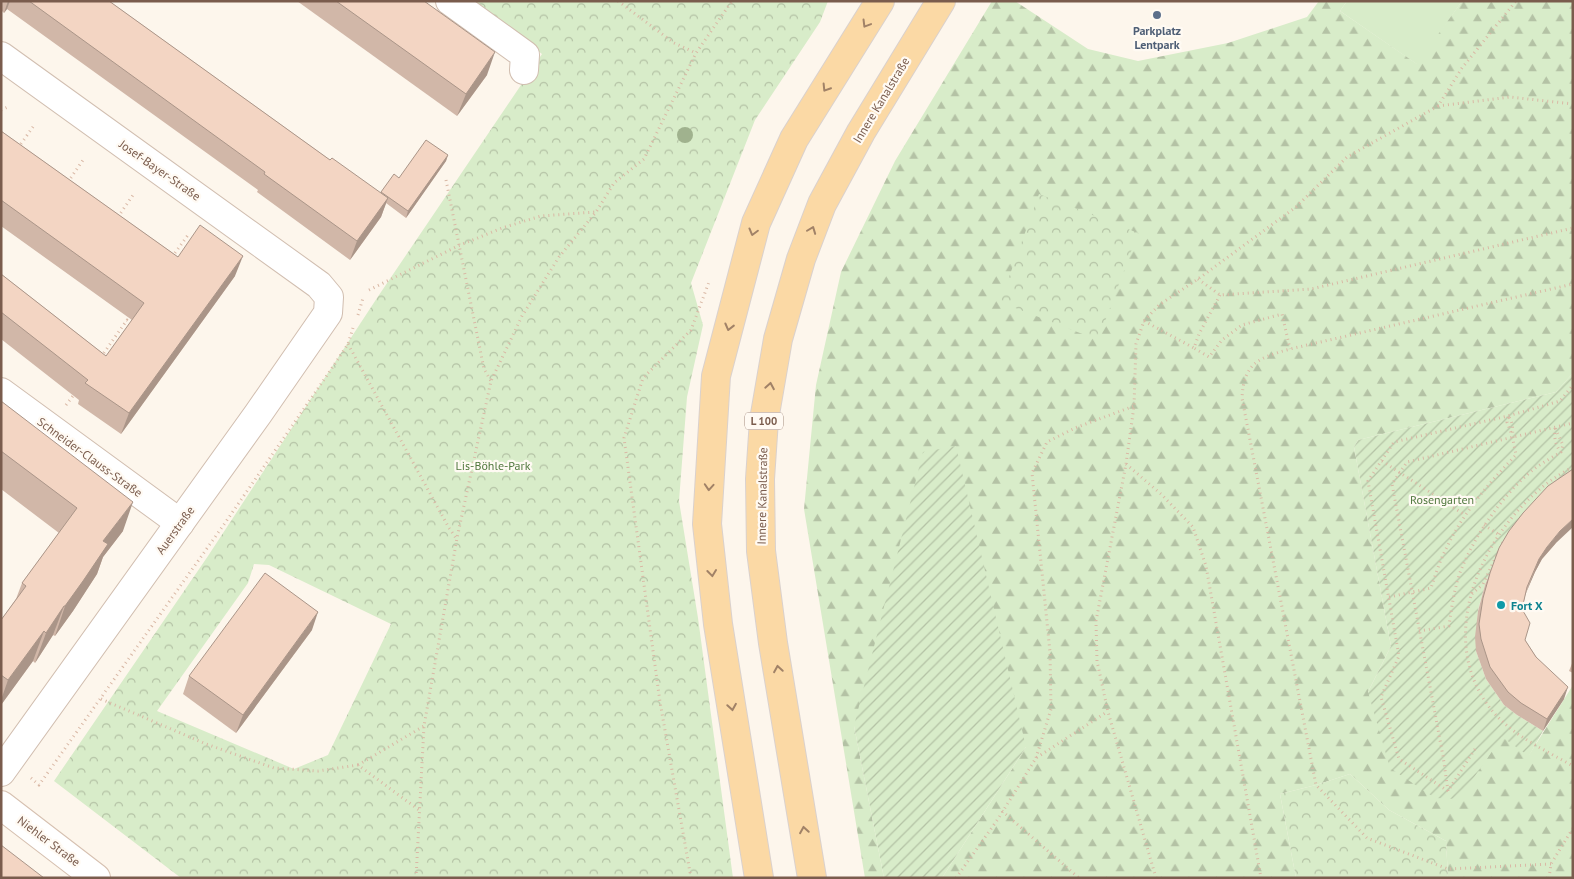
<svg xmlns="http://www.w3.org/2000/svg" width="1574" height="879" font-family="'PT Sans',sans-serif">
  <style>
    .grass { fill: #d8ecc9 }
    .forest { fill: url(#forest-firs) }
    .park { fill: url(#park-crowns); fill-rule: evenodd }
    .garden { fill: url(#garden-furrows) }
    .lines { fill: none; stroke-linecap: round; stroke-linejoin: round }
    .street-casing { stroke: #d1beb0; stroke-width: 30 }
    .secondary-casing { stroke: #d6c0b0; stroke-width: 30 }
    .primary-casing { stroke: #dad1cd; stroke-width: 30 }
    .path { stroke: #d9b8a5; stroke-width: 3; stroke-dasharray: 1 4; stroke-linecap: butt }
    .street { stroke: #fff; stroke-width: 28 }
    .secondary { stroke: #fff; stroke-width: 28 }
    .primary { stroke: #fbd9a5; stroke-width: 28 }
    .tree { fill: #a0b28e }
    .wall { fill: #d1b7a8 }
    .shaded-wall { fill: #aa9588 }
    .building { fill: #f3d5c3; stroke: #aa9588 }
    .oneway { stroke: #a18267 }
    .service-dot { fill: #5c6f8a; stroke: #fffaf3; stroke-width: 2 }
    .culture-dot { fill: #0f9aa8; stroke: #fffaf3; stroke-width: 2 }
    .labels { text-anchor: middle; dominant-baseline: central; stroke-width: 4.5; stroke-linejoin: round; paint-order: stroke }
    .shield { fill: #fffaf3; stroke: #a28b7f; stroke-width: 1 }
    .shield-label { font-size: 11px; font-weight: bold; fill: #7a5c4d }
    .service-label { font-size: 12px; font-weight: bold; fill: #4e5e75; stroke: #fffaf3 }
    .street-label { font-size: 12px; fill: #7a5c4d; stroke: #fffaf3 }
    .park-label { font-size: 12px; fill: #537a41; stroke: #fffaf3 }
    .culture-label { font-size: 12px; font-weight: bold; fill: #0d838f; stroke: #fffaf3; text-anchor: start }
  </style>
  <defs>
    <pattern id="forest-firs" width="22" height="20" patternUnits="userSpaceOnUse" patternTransform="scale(1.25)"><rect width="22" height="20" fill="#d8ecc9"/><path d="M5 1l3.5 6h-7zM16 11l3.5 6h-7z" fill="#b4c2a5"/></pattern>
    <pattern id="park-crowns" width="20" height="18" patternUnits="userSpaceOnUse" patternTransform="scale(1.25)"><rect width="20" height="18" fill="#d8ecc9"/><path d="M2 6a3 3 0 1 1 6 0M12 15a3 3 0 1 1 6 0" fill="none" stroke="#b4c2a5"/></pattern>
    <pattern id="garden-furrows" width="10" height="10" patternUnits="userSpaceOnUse" patternTransform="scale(1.25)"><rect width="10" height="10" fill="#d8ecc9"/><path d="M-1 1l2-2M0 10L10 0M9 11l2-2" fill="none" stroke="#b4c2a5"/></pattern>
  </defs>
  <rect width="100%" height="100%" fill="#fdf6ec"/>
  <polygon class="grass" points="1347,1 1462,1 1418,65 1340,11"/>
  <polygon class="forest" points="992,1 1015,1 1088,49 1138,61 1228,43 1307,17 1319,1 1347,1 1340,11 1417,64 1462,1 1573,1 1573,373 1556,392 1358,440 1354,447 1391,646 1368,692 1502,736 1529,755 1573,685 1573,878 1448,878 1446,841 1389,810 1350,774 1316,785 1280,794 1296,878 942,878 1026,747 854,726 884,878 865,878 804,509 816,385 841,272 895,161"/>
  <g class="park">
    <path d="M 473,1 L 828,1 L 820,22 L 755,120 L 691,283 L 703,325 L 687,397 L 679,501 L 698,618 L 733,878 L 181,878 L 54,781 L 208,556 L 377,298 L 542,54 ZM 254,564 L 269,565 L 391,624 L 328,755 L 294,769 L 157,711 L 248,583 Z"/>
    <polygon points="1039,194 1138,233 1098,340 1000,302"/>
    <polygon points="1350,774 1389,810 1446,841 1448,878 1296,878 1280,794 1316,785"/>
  </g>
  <g class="garden">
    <polygon points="1573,373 1573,478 1495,560 1485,585 1478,610 1476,651 1486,679 1504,705 1517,715 1543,731 1529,756 1502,737 1459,799 1435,798 1390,768 1368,692 1391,646 1354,447 1358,440 1556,392"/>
    <polygon points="956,446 1026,747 942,878 884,878 854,726 923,452"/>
  </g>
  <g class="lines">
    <g class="street-casing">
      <g id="street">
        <polyline points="450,1 525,55 524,70"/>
        <polyline points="1,56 319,285 329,297 328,313 258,414 1,772"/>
        <polyline points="1,392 180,523"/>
      </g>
    </g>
    <g class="secondary-casing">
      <polyline id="secondary" points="1,805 96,878"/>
    </g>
    <g class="primary-casing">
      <g id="primary">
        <polyline points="759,878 718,624 707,524 716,376 756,223 794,139 880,1"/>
        <polyline points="812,878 773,643 761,551 760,479 764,420 778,339 801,259 822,204 861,132 941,1"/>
      </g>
    </g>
    <g class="path">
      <polyline points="618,1 674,43 696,53"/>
      <polyline points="1438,106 1510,97 1573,104"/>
      <polyline points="1,110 10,106"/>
      <polyline points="18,148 35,124"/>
      <polyline points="446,180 484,369 491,381"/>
      <polyline points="68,182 83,160"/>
      <polyline points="118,217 133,195"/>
      <polyline points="172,257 188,235"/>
      <polyline points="1198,279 1220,295 1311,289 1573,228"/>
      <polyline points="369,290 458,246 502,228 541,216 595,212"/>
      <polyline points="1220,295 1199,334 1194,348 1209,357 1222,340 1242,325 1282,314 1290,349"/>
      <polyline points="358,315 363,298"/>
      <polyline points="1144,321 1194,348"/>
      <polyline points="348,344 449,528 456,538"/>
      <polyline points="101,357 127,320 133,324"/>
      <polyline points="66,405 76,392"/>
      <polyline points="1508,417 1507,422 1512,435"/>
      <path d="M 1555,428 C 1554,437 1555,445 1561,452"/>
      <polyline points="1382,461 1465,515"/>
      <polyline points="1126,464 1161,494 1193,527 1206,566 1261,878"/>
      <path d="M 1573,467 C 1496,506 1430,624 1487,704 C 1507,733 1543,749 1573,766"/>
      <polyline points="1484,525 1498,534"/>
      <polyline points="1472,594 1483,584 1503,542"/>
      <path d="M 1389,597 L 1431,588 C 1435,576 1439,563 1445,551 C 1462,514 1488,484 1516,455 C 1515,449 1513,443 1513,437 C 1512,428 1514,424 1508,416"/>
      <path d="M 1419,631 L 1449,626 C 1452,605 1455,582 1464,563 C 1479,529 1508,488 1538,466 C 1546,461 1554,456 1561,452 L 1563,445 L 1555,428"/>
      <polyline points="101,699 206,744 274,768 318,771 358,765 419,810"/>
      <polyline points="1475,749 1448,791 1399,759 1381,697 1399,656 1368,481 1394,442 1508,416 1560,401 1573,385"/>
      <polyline points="1036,758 1051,709 1050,652 1032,473 1047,442 1075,428 1134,406"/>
      <polyline points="358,765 424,726"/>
      <polyline points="31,778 39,785 225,523 330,371 348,344 353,328"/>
      <polyline points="1448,791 1443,756 1392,484 1407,462 1573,423"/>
      <polyline points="1002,811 1079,878"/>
      <path d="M 1551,864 L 1448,869 L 1367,838 L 1316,785 L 1242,398 C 1244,362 1259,358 1290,349 L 1573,284"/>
      <polyline points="416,878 424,726 457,538 491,381 522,316 559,257 596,212 614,183 644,159 696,53 732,1"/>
      <polyline points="691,878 660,702 624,438 643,378 691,330 709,282"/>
      <polyline points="956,878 998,819 1036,758 1107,712"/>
      <polyline points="1156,878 1108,712 1097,661 1096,621 1126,464 1134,406 1136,344 1144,321 1159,305 1198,279 1296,207 1347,157 1438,106 1462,68 1516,1"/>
      <polyline points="1549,878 1551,864 1573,828"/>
    </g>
    <use href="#street" class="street"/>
    <use href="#secondary" class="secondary"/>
    <use href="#primary" class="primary"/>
  </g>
  <circle class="tree" cx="685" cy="135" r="8"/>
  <g class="wall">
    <polygon points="1,1 109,1 330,160 380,193 381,192 399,178 448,155 446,161 406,218 386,203 381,217 350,260 257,192 258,190 7,9 4,13 1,10"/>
    <polygon points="297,1 424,1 487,75 457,116"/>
    <polygon points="1,131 178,257 235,276 121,434 78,404 79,400 1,339 1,274 106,356 132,320 1,226"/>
    <polygon points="1,401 123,531 103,557 97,574 73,611 55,636 53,635 35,663 33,661 1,705 1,620 16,599 22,583 59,533 1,489"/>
    <polygon points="1556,543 1542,559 1535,572 1526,592 1522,609 1525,640 1564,699 1543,731 1517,715 1504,705 1486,679 1476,651 1475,637 1478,611 1485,585 1490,573"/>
    <polygon points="312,630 236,733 183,694 189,676"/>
    <polygon points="1573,661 1573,673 1569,671"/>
  </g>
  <g class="shaded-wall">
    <polygon points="8,1 10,1 7,9 4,13"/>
    <polygon points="495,52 487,75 457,116 466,94"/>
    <polygon points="448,155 446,161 406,218 408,211"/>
    <polygon points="388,198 381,217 350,260 357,241"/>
    <polygon points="243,256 235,276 121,434 129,413"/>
    <polygon points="133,502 123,531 103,557 97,574 73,611 55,636 65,606 103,541"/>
    <polygon points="1573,519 1573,527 1556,543 1542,559 1535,572 1523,600 1539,559 1547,547 1560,531"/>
    <polygon points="64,606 53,635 35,663 46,633"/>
    <polygon points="318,612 312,630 236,733 243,715"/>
    <polygon points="44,631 33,661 1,705 1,700 8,680"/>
    <polygon points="1568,687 1564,699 1543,731 1547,719"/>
  </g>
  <g class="building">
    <polygon points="29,1 109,1 330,160 332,158 388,198 357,241 264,174 265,172"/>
    <polygon points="336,1 424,1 495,52 466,94"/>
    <polygon points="1,131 178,257 200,225 243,256 129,413 85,383 88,380 1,312 1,274 106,356 144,303 1,200"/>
    <polygon points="426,140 448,155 408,211 381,192 394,174 399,178"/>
    <polygon points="1,401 133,502 103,541 108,544 83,581 65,606 64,606 46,633 44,631 8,680 1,675 1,620 26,586 22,583 77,508 1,451"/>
    <polygon points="1573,469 1573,519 1560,531 1547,547 1539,559 1527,587 1522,609 1530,623 1525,640 1536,657 1568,687 1547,719 1521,703 1508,692 1490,667 1481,639 1479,624 1483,598 1490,573 1499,548 1509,531 1523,513 1548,486"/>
    <polygon points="265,573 318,612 243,715 189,676"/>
    <polygon points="1,845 44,878 1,878"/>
  </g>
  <defs><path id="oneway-chevron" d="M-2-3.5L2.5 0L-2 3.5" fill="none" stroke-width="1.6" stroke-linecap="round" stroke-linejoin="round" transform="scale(1.25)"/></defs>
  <g class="oneway">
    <use href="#oneway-chevron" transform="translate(866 24) rotate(121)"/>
    <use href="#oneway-chevron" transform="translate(826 88) rotate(122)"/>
    <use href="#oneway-chevron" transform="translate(812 230) rotate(-69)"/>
    <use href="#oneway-chevron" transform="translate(753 232) rotate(105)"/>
    <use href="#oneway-chevron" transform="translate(729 327) rotate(104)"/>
    <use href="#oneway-chevron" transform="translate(770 386) rotate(-80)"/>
    <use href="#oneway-chevron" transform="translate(709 487) rotate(94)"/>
    <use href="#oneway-chevron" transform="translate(712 573) rotate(83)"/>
    <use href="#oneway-chevron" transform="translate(778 669) rotate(-99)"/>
    <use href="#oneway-chevron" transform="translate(732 707) rotate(81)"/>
    <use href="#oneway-chevron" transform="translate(804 830) rotate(-99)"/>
  </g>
  <circle class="service-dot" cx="1157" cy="15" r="5"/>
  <circle class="culture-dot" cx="1501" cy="605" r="5"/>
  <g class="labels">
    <rect class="shield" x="745" y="412.5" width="38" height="17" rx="4"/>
    <g class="shield-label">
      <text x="764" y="421">L 100</text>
    </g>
    <g class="service-label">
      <text x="1157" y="30">Parkplatz<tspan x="1157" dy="14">Lentpark</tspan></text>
    </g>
    <g class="street-label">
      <text transform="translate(881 100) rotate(-59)">Innere Kanalstraße</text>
      <text transform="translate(160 170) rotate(35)">Josef-Bayer-Straße</text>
      <text transform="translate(90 457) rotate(36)">Schneider-Clauss-Straße</text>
      <text transform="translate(762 496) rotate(-89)">Innere Kanalstraße</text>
      <text transform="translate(175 530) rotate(-54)">Auerstraße</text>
      <text transform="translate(49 841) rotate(37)">Niehler Straße</text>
    </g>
    <g class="park-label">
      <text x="493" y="465">Lis-Böhle-Park</text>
      <text x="1442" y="499">Rosengarten</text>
    </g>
    <g class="culture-label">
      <text x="1511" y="605">Fort X</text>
    </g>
  </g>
  <rect width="1574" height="879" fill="none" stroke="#7a5c4d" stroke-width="5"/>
</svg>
